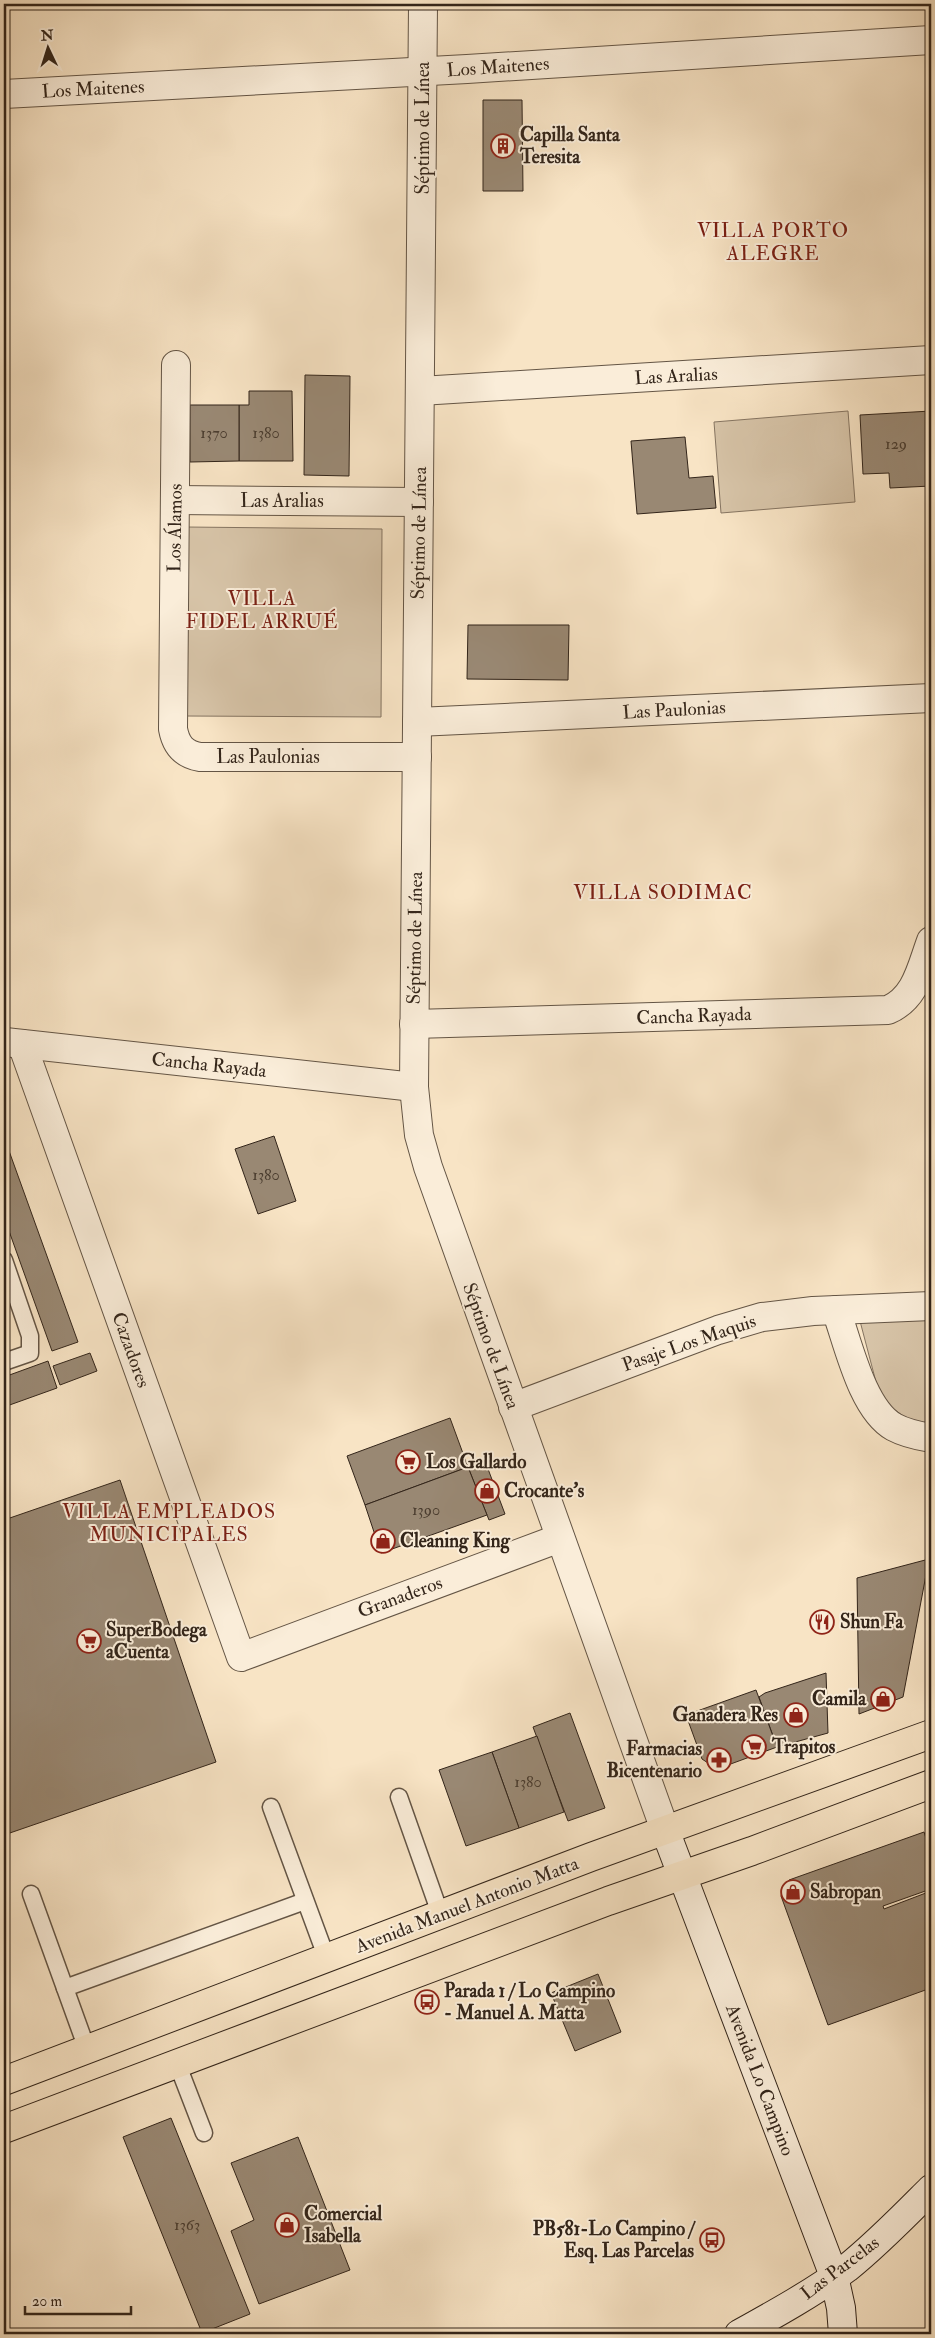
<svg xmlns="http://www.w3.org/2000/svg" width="935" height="2338" font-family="'IM FELL Double Pica',serif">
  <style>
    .green { fill: #d7c4a8; stroke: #857461 }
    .building { fill: #998873; stroke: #33251a }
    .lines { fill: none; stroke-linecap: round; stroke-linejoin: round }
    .lane-casing { stroke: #645545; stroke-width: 19 }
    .street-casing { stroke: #645545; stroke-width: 30 }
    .secondary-casing { stroke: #33251a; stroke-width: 30 }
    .primary-casing { stroke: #33251a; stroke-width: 30 }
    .lane { stroke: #faedd9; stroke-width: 16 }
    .street { stroke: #faedd9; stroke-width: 28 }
    .secondary { stroke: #faedd9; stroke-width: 28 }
    .primary { stroke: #f8e4c5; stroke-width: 28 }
    .labels { text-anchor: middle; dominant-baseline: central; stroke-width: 4; stroke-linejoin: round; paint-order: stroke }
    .number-label { font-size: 16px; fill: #4c3e30 }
    .street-label { font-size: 19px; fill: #33251a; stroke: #faedd9 }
    .poi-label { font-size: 19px; font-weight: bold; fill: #33251a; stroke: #faedd9; text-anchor: start }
    .neighbourhood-label { font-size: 20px; letter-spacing: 1px; fill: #7a1f14; stroke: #faedd9 }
  </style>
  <rect width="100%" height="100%" fill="#f8e4c5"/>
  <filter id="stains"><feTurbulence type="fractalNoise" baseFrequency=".004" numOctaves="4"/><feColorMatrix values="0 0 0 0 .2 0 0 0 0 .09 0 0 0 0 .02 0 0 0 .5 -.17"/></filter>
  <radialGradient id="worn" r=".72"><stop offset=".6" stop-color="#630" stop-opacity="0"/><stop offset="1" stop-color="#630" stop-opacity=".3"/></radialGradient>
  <g class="green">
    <polygon points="848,411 855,502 721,513 714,422"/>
    <polygon points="186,527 382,529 381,717 184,716"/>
    <polygon points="931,1319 931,1427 919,1427 885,1403 876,1382 860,1321"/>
  </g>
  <g class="building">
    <polygon points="483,100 522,100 523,191 483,191"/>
    <polygon points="305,375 350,376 349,476 304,475"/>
    <polygon points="249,391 292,391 293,461 239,461 239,405 249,405"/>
    <polygon points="190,405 239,405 239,461 190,462"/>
    <polygon points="931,411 931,486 890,488 889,473 863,474 860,415"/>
    <polygon points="685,437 689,478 713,476 716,508 637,514 631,441"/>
    <polygon points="468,625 569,625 568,680 467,679"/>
    <polygon points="274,1136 296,1201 258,1214 235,1149"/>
    <polygon points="4,1137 78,1342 52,1351 4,1217"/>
    <polygon points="90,1353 97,1371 60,1385 53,1366"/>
    <polygon points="48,1361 57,1388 4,1407 4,1377"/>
    <polygon points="450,1418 468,1467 365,1505 347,1456"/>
    <polygon points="485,1461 505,1514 489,1520 468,1467"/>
    <polygon points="468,1467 487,1515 381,1553 365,1505"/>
    <polygon points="120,1480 216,1762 4,1835 4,1520"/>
    <polygon points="929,1559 903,1697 859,1714 857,1578"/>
    <polygon points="826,1673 828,1733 777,1747 759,1697 765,1693"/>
    <polygon points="756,1690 777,1747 717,1769 702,1759 686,1715"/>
    <polygon points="570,1713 605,1808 568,1821 533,1727"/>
    <polygon points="537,1736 564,1812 519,1828 492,1752"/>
    <polygon points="492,1752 519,1828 466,1846 439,1770"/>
    <polygon points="924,1832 931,1854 931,1889 883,1906 884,1909 931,1891 931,1988 828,2025 781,1896 789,1880"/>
    <polygon points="598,1974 621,2032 575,2051 551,1993"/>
    <polygon points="171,2118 250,2314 202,2333 123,2137"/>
    <polygon points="298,2137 350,2270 259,2304 231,2231 254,2220 231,2163"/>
  </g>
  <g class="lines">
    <g class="lane-casing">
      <g id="lane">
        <polyline points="4,1260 30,1336 30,1353 4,1362"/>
        <polyline points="399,1797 441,1916"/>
        <polyline points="271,1807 327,1959"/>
        <polyline points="31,1894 87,2049"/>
        <polyline points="65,1988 305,1901"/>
        <polyline points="177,2063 204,2133"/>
      </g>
    </g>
    <g class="street-casing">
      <g id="street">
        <polyline points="423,4 414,1087 419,1135 428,1167 665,1830"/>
        <polyline points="4,94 467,69 931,40"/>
        <path d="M 176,365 L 173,729 C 176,745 183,754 200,757 L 417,757"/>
        <polyline points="420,391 931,360"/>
        <polyline points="175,500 419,502"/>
        <polyline points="417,722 931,698"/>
        <path d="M 414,1024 L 888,1010 C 916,998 921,968 931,941"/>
        <polyline points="5,1042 414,1087"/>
        <polyline points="22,1044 241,1657 560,1538"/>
        <path d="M 836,1310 C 848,1343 862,1409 894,1427 C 905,1433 919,1436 931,1438"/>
        <polyline points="513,1407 718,1330 762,1317 813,1311 931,1306"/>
      </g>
    </g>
    <g class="secondary-casing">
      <g id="secondary">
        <polyline points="665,1830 834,2276 841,2308 843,2334"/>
        <path d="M 739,2334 C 775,2314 813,2293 847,2268 C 877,2244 904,2216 931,2189"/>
      </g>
    </g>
    <g class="primary-casing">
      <g id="primary">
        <polyline points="4,2081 591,1857 931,1734"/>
        <polyline points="4,2129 608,1901 752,1851 931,1784"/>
      </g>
    </g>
    <use href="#lane" class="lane"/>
    <use href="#street" class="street"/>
    <use href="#secondary" class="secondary"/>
    <use href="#primary" class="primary"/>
  </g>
  <defs>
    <g id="building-ring" transform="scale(1.25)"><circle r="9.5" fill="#faedd9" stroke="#8f2418" stroke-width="1.5"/><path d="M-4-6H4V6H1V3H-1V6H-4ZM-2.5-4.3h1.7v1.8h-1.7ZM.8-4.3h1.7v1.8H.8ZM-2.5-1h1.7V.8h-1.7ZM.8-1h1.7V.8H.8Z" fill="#8f2418"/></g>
    <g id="supermarket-ring" transform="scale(1.25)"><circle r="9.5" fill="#faedd9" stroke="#8f2418" stroke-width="1.5"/><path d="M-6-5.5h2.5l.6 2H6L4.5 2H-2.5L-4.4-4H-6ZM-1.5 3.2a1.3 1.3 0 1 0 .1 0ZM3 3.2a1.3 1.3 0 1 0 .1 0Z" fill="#8f2418"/></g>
    <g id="shop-ring" transform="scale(1.25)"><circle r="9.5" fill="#faedd9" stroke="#8f2418" stroke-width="1.5"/><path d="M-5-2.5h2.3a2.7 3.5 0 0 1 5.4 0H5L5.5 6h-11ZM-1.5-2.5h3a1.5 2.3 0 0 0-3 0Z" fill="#8f2418"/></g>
    <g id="restaurant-ring" transform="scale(1.25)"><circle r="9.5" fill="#faedd9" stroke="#8f2418" stroke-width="1.5"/><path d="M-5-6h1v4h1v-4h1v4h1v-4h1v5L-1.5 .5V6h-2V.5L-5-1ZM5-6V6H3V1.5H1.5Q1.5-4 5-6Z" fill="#8f2418"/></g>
    <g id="pharmacy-ring" transform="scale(1.25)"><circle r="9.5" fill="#faedd9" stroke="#8f2418" stroke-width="1.5"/><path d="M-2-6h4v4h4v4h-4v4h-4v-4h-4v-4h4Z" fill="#8f2418"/></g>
    <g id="bus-ring" transform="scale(1.25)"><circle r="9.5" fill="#faedd9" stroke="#8f2418" stroke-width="1.5"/><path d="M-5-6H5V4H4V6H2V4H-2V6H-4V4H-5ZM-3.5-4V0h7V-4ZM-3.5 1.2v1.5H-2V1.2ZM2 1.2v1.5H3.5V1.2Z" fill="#8f2418"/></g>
  </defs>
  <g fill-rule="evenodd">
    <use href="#building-ring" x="503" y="146"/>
    <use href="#supermarket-ring" x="408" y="1462"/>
    <use href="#shop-ring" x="487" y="1491"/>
    <use href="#shop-ring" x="383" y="1541"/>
    <use href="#restaurant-ring" x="822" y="1622"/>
    <use href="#supermarket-ring" x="89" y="1641"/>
    <use href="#shop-ring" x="883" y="1699"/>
    <use href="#shop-ring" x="796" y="1715"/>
    <use href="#supermarket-ring" x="754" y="1747"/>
    <use href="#pharmacy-ring" x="719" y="1760"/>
    <use href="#shop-ring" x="793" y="1892"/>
    <use href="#bus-ring" x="427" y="2002"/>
    <use href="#shop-ring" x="287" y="2225"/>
    <use href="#bus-ring" x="712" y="2240"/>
  </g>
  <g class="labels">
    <g class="number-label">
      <text x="214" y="433">1370</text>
      <text x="266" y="433">1380</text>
      <text x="896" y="444">129</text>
      <text x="266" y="1175">1380</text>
      <text x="426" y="1510">1390</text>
      <text x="528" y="1782">1380</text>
      <text x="187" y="2225">1363</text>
    </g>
    <g class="street-label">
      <text transform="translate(498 67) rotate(-4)">Los Maitenes</text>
      <text transform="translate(93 89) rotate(-3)">Los Maitenes</text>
      <text transform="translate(423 128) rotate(-90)">Séptimo de Línea</text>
      <text transform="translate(676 376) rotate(-3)">Las Aralias</text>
      <text x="282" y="501">Las Aralias</text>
      <text transform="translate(175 528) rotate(-89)">Los Álamos</text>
      <text transform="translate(419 533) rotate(-89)">Séptimo de Línea</text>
      <text transform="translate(674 710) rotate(-3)">Las Paulonias</text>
      <text x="268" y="757">Las Paulonias</text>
      <text transform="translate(415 938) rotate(-89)">Séptimo de Línea</text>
      <text transform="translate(694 1016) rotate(-2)">Cancha Rayada</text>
      <text transform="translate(209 1065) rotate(6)">Cancha Rayada</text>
      <text transform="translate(689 1343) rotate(-19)">Pasaje Los Maquis</text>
      <text transform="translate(491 1346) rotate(70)">Séptimo de Línea</text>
      <text transform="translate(131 1350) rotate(70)">Cazadores</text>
      <text transform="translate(400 1597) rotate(-20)">Granaderos</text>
      <text transform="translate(467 1905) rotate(-21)">Avenida Manuel Antonio Matta</text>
      <text transform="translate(760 2080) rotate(69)">Avenida Lo Campino</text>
      <text transform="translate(840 2268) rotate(-37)">Las Parcelas</text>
    </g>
    <g class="poi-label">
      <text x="520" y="135">Capilla Santa<tspan x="520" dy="22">Teresita</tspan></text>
      <text x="426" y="1462">Los Gallardo</text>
      <text x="504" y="1491">Crocante's</text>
      <text x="400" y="1541">Cleaning King</text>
      <text x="840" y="1622">Shun Fa</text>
      <text x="106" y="1630">SuperBodega<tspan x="106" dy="22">aCuenta</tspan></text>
      <text x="866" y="1699" text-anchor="end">Camila</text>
      <text x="778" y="1715" text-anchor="end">Ganadera Res</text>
      <text x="772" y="1747">Trapitos</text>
      <text x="702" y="1749" text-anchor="end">Farmacias<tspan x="702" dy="22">Bicentenario</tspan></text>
      <text x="810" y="1892">Sabropan</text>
      <text x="444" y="1991">Parada 1 / Lo Campino<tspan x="444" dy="22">- Manuel A. Matta</tspan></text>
      <text x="304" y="2214">Comercial<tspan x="304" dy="22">Isabella</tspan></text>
      <text x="694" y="2229" text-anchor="end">PB581-Lo Campino /<tspan x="694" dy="22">Esq. Las Parcelas</tspan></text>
    </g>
    <g class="neighbourhood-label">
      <text x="773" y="230">VILLA PORTO<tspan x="773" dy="23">ALEGRE</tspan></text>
      <text x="262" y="598">VILLA<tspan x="262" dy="23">FIDEL ARRUÉ</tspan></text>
      <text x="663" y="892">VILLA SODIMAC</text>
      <text x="169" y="1511">VILLA EMPLEADOS<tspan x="169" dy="23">MUNICIPALES</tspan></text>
    </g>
  </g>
  <rect width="935" height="2338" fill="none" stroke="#f8e4c5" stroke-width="20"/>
  <rect x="5" y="5" width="925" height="2328" fill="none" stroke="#33251a" stroke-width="2.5"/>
  <rect x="10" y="10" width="915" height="2318" fill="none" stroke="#33251a"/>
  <g transform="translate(48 48) rotate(356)" stroke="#faedd9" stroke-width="4" paint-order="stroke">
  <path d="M0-4L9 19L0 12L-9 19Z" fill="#33251a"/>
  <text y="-8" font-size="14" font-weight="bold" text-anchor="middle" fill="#33251a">N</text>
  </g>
  <path d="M25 2306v8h106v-8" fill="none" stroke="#33251a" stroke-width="2.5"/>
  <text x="32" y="2306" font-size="15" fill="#33251a" stroke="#faedd9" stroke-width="4" paint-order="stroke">20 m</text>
  <rect width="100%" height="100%" filter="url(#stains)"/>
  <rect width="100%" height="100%" fill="url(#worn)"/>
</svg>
